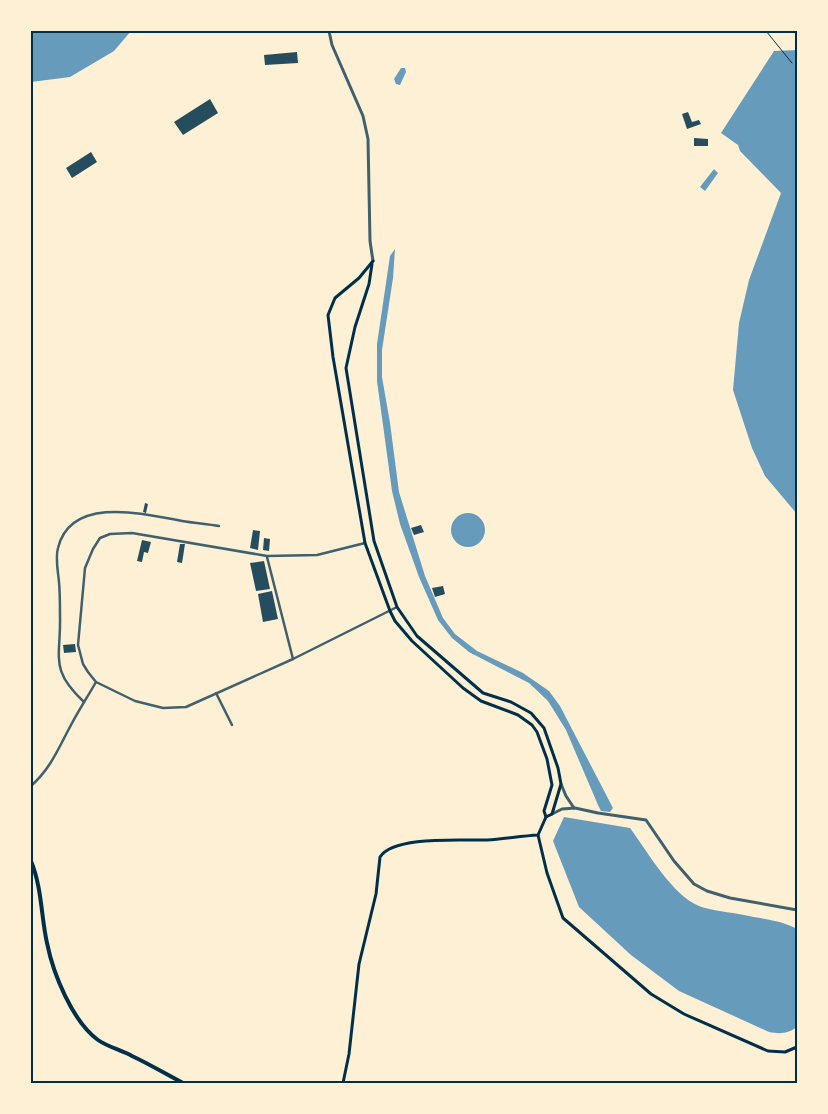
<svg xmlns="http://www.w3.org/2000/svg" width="828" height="1114" font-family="'Source Serif 4',serif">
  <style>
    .water { fill: #669bbc }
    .building { fill: #264d5e }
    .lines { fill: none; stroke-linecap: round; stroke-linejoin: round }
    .path { stroke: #003049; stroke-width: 1 }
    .minor { stroke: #3f606c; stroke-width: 2.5 }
    .tertiary { stroke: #3f606c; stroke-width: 3 }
    .secondary { stroke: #003049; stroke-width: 3 }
    .primary { stroke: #003049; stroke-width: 4 }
    .neatline { fill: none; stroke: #003049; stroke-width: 2 }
  </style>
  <rect width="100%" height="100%" fill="#fdf0d5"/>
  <g class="water">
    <polygon points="31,31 131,31 114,51 70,77 31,82"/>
    <polygon points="797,50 797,514 765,476 752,448 733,390 739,323 749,280 781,193 740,151 738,145 721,133 774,51"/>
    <polygon points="401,68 405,68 406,72 400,85 396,84 394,79"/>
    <polygon points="714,169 718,173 705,191 700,187"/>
    <polygon points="395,249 393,278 382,350 382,377 390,423 399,492 425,576 443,618 455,634 477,651 523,673 549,691 560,706 613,808 610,812 601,811 598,805 566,730 548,701 529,683 469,652 452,638 438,620 419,577 400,524 392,491 377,381 377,344 390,256"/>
    <circle cx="468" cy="530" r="17"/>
    <path d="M 564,817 L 630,828 C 647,851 672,895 699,906 C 712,911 730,912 744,915 C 761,919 782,920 797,929 L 797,1027 C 787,1034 780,1034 769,1032 L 679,991 L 631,955 L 579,907 L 553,841 Z"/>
  </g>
  <g class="building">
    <polygon points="297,52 298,63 265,65 264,55"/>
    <polygon points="210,99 218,113 183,135 174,122"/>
    <polygon points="688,112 692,122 699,120 701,124 687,129 682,114"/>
    <polygon points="694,138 708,139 708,146 694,146"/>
    <polygon points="91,152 97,162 72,178 66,168"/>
    <polygon points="145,503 148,504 146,513 143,512"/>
    <polygon points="421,525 424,532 414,535 411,528"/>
    <polygon points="253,530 260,531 258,550 250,548"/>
    <polygon points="264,538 270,539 269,551 263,550"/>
    <polygon points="142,540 151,542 148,553 144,552 142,562 137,561"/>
    <polygon points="180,544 185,544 182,563 177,562"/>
    <polygon points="264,561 270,589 256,591 250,563"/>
    <polygon points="443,586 445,594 435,597 432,588"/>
    <polygon points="272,591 278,619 263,622 258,594"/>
    <polygon points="75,644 76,652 64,653 63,645"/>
  </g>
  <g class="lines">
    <polyline class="path" points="766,31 792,63"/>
    <g class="minor">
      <polyline points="365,543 317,555 267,556 132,533 110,534 100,538 93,549 85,568 78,645 83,664 88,672 96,682 135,701 163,708 186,707 293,659 397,607"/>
      <polyline points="267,557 293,659"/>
      <polyline points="216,693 232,725"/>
      <path d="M 84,702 C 49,669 61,658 60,616 C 60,605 60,593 59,582 C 58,571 55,558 58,548 C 71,495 145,514 182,521 C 194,523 207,524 219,526"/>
      <path d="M 31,786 C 51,768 58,749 71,725 C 79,710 88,696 96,682"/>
    </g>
    <g class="tertiary">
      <polyline points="329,31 332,45 363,116 368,139 370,241 373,261"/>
      <polyline points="561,784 566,796 574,808"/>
      <polyline points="552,814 562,809 575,808 598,813 646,820 674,861 694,884 707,891 730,898 797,910"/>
    </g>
    <g class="secondary">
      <polyline points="372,264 369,284 355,327 346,368 374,541 397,607 417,636 483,693 511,702 531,713 544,728 558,768 561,784 552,814 546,817"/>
      <polyline points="538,835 547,873 563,918 651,994 684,1014 768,1051 785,1052 797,1047"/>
      <path d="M 343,1083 L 349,1054 L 359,964 L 376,894 L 380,857 C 394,835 463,841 487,840 C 504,839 521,836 538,835 L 546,817 L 544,811 L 552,785 L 547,759 L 537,732 L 532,725 L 518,715 L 481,701 L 463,688 L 412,641 L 395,621 L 390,611 L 365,543 L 333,357 L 328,315 L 335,298 L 359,278 L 373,261"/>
    </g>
    <path class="primary" d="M 31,861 C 42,888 41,916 47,943 C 53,973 72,1021 98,1040 C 108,1047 121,1050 132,1056 C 149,1064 166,1074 183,1083"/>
  </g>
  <rect width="828" height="1114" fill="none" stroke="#fdf0d5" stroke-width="65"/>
  <rect x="32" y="32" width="764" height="1050" class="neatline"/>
</svg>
